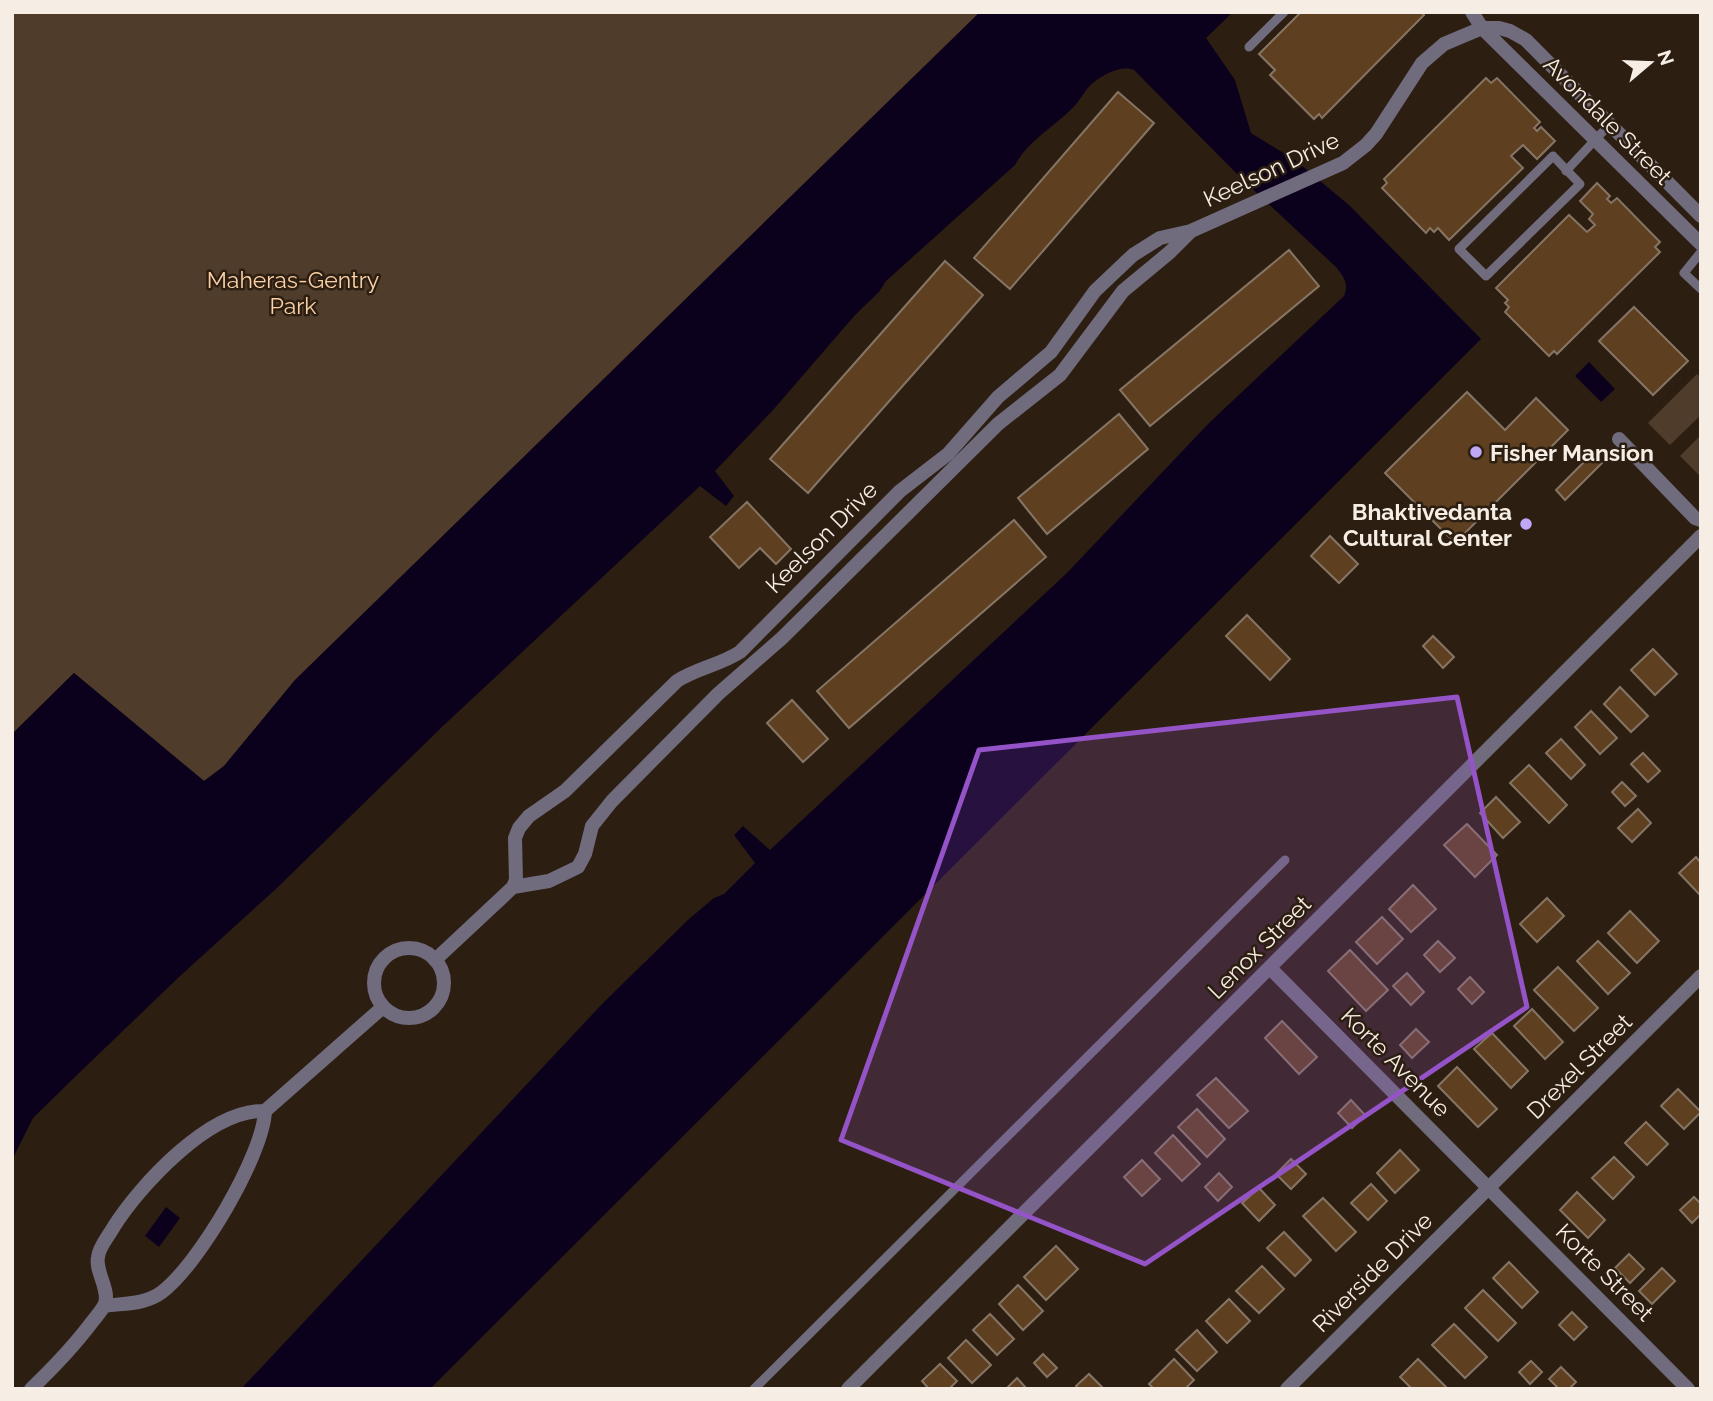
<svg xmlns="http://www.w3.org/2000/svg" width="1713" height="1401" font-family="Raleway,sans-serif">
  <style>
    .green { fill: #4f3c2a }
    .water { fill: #0c011d }
    .building { fill: #5e4021; stroke: #867565; stroke-width: 2 }
    .lines { fill: none; stroke-linecap: round; stroke-linejoin: round }
    .service { stroke: #706b7d; stroke-width: 9 }
    .minor { stroke: #706b7d; stroke-width: 14 }
    .marked { fill: #9453c6; fill-opacity: 0.2; stroke: #9453c6; stroke-width: 5; stroke-linejoin: round }
    .poi-dot { fill: #c0a8f4; stroke: #2c1e11; stroke-width: 2.5 }
    .labels { text-anchor: middle; dominant-baseline: central; stroke-width: 5; stroke-linejoin: round; paint-order: stroke }
    .street-label { font-size: 23px; fill: #f6ede4; stroke: #2c1e11 }
    .park-label { font-size: 23px; fill: #fbd0a6; stroke: #2c1e11 }
    .poi-label { font-size: 23px; font-weight: bold; fill: #f6ede4; stroke: #2c1e11; text-anchor: start }
  </style>
  <rect width="100%" height="100%" fill="#2c1e11"/>
  <g class="green">
    <polygon points="12,12 980,12 295,680 224,766 204,781 74,673 12,734"/>
    <polygon points="1697,374 1701,378 1701,415 1670,445 1648,423"/>
    <polygon points="1701,435 1701,477 1680,456"/>
  </g>
  <g class="water">
    <path d="M 980,12 L 1233,12 L 1206,38 L 1235,80 L 1251,133 L 1295,160 L 1350,206 L 1481,339 L 430,1389 L 241,1389 L 604,1002 L 689,919 L 714,898 L 724,894 L 755,863 L 734,835 L 743,826 L 770,850 L 1067,573 L 1208,424 L 1344,296 C 1349,283 1344,278 1337,268 L 1243,180 L 1134,70 C 1121,65 1105,74 1094,82 C 1086,88 1083,96 1077,103 C 1058,125 1029,139 1015,165 L 886,281 L 879,292 L 855,315 L 773,410 L 715,471 L 734,496 L 726,506 L 700,486 L 444,725 L 278,887 L 179,977 L 79,1073 L 33,1118 L 12,1160 L 12,734 L 74,673 L 204,781 L 224,766 L 295,680 Z"/>
    <polygon points="1589,362 1615,389 1601,402 1575,376"/>
    <polygon points="166,1207 180,1218 159,1247 145,1236"/>
  </g>
  <g class="building">
    <polygon points="1301,12 1421,12 1424,15 1322,118 1319,114 1314,119 1270,75 1275,70 1259,54"/>
    <polygon points="1486,78 1491,83 1497,78 1540,122 1534,128 1537,131 1541,127 1555,141 1537,159 1523,145 1511,156 1523,168 1449,240 1438,228 1434,232 1430,228 1426,233 1382,188 1387,183 1384,179"/>
    <polygon points="1118,92 1154,123 1010,289 974,258"/>
    <polygon points="1597,183 1610,196 1607,199 1611,203 1617,198 1660,242 1655,247 1660,252 1557,354 1554,351 1549,356 1505,312 1509,307 1505,303 1508,300 1496,288 1569,215 1587,232 1595,225 1589,219 1593,214 1580,201"/>
    <polygon points="1289,250 1319,286 1150,426 1120,390"/>
    <polygon points="945,261 983,295 808,493 770,459"/>
    <polygon points="1634,307 1688,361 1653,395 1599,341"/>
    <polygon points="1467,392 1505,430 1536,398 1568,430 1455,543 1385,473"/>
    <polygon points="1119,414 1148,449 1047,534 1018,498"/>
    <polygon points="1592,454 1602,463 1565,500 1556,490"/>
    <polygon points="747,502 791,549 776,564 760,548 739,568 710,537"/>
    <polygon points="1014,520 1046,557 849,728 817,691"/>
    <polygon points="1330,536 1358,564 1339,583 1311,556"/>
    <polygon points="1247,615 1290,659 1270,680 1226,636"/>
    <polygon points="1433,636 1454,657 1443,668 1423,646"/>
    <polygon points="1653,649 1677,674 1655,695 1631,670"/>
    <polygon points="1620,687 1648,716 1631,732 1604,704"/>
    <polygon points="792,700 828,739 803,762 767,723"/>
    <polygon points="1591,711 1617,738 1600,754 1575,727"/>
    <polygon points="1561,739 1585,765 1571,779 1546,753"/>
    <polygon points="1643,753 1660,771 1648,782 1631,764"/>
    <polygon points="1529,765 1567,805 1549,823 1510,783"/>
    <polygon points="1622,782 1636,796 1625,806 1612,792"/>
    <polygon points="1496,797 1520,822 1503,838 1480,813"/>
    <polygon points="1638,809 1651,823 1632,842 1618,828"/>
    <polygon points="1467,824 1497,855 1475,877 1444,845"/>
    <polygon points="1696,857 1701,863 1701,896 1679,873"/>
    <polygon points="1413,885 1436,909 1411,932 1389,909"/>
    <polygon points="1547,898 1564,916 1537,942 1520,924"/>
    <polygon points="1630,911 1659,941 1637,963 1608,933"/>
    <polygon points="1382,917 1403,939 1377,964 1356,942"/>
    <polygon points="1438,941 1455,958 1440,972 1424,955"/>
    <polygon points="1598,941 1630,973 1608,994 1577,961"/>
    <polygon points="1350,950 1388,990 1366,1011 1328,971"/>
    <polygon points="1558,967 1598,1008 1574,1031 1534,990"/>
    <polygon points="1407,973 1424,992 1411,1005 1393,986"/>
    <polygon points="1470,977 1484,992 1472,1004 1458,989"/>
    <polygon points="1532,1009 1563,1042 1545,1059 1514,1026"/>
    <polygon points="1282,1021 1317,1057 1299,1074 1265,1038"/>
    <polygon points="1416,1029 1429,1042 1412,1058 1400,1045"/>
    <polygon points="1492,1033 1528,1071 1511,1088 1474,1049"/>
    <polygon points="1457,1067 1497,1109 1478,1127 1438,1086"/>
    <polygon points="1216,1078 1248,1111 1229,1128 1197,1095"/>
    <polygon points="1678,1089 1701,1112 1684,1129 1661,1106"/>
    <polygon points="1351,1100 1365,1115 1352,1128 1338,1113"/>
    <polygon points="1197,1109 1225,1139 1207,1157 1178,1127"/>
    <polygon points="1646,1122 1668,1144 1647,1165 1625,1143"/>
    <polygon points="1173,1135 1200,1164 1182,1181 1155,1153"/>
    <polygon points="1400,1150 1419,1170 1395,1193 1377,1173"/>
    <polygon points="1614,1157 1634,1177 1613,1199 1592,1178"/>
    <polygon points="1291,1159 1306,1174 1291,1189 1276,1174"/>
    <polygon points="1142,1160 1160,1179 1142,1196 1124,1177"/>
    <polygon points="1219,1173 1232,1187 1218,1201 1205,1187"/>
    <polygon points="1371,1184 1387,1201 1368,1220 1351,1203"/>
    <polygon points="1259,1188 1275,1205 1259,1221 1242,1203"/>
    <polygon points="1577,1192 1605,1220 1588,1238 1560,1210"/>
    <polygon points="1694,1197 1701,1204 1701,1214 1692,1223 1680,1210"/>
    <polygon points="1323,1198 1356,1232 1336,1251 1303,1216"/>
    <polygon points="1284,1232 1311,1260 1295,1276 1267,1248"/>
    <polygon points="1056,1246 1078,1269 1046,1300 1024,1277"/>
    <polygon points="1629,1254 1644,1269 1630,1283 1615,1268"/>
    <polygon points="1509,1262 1538,1292 1522,1308 1493,1278"/>
    <polygon points="1262,1266 1284,1289 1259,1313 1236,1291"/>
    <polygon points="1662,1268 1675,1281 1652,1304 1639,1291"/>
    <polygon points="1018,1285 1043,1311 1023,1330 999,1304"/>
    <polygon points="1483,1290 1516,1323 1498,1341 1465,1308"/>
    <polygon points="1229,1299 1250,1321 1227,1343 1206,1321"/>
    <polygon points="1572,1312 1587,1327 1574,1340 1559,1325"/>
    <polygon points="990,1314 1014,1339 997,1355 973,1330"/>
    <polygon points="1454,1324 1487,1357 1465,1378 1432,1345"/>
    <polygon points="1197,1330 1217,1352 1197,1371 1176,1350"/>
    <polygon points="966,1340 991,1365 972,1383 948,1358"/>
    <polygon points="1043,1354 1057,1368 1047,1377 1034,1363"/>
    <polygon points="1174,1359 1194,1380 1185,1389 1154,1389 1149,1384"/>
    <polygon points="1418,1359 1448,1389 1412,1389 1400,1377"/>
    <polygon points="1531,1361 1542,1372 1530,1384 1519,1372"/>
    <polygon points="940,1364 957,1381 949,1389 929,1389 922,1381"/>
    <polygon points="1561,1367 1576,1382 1569,1389 1559,1389 1549,1379"/>
    <polygon points="1089,1374 1104,1389 1079,1389 1076,1386"/>
    <polygon points="1017,1378 1027,1389 1006,1389"/>
  </g>
  <g class="lines">
    <g class="service">
      <polyline points="1249,47 1284,12"/>
      <polygon points="1553,156 1580,184 1486,276 1459,249"/>
      <polyline points="1566,171 1610,124"/>
      <polyline points="1701,252 1684,273 1701,289"/>
      <polyline points="754,1389 1285,860"/>
    </g>
    <g class="minor">
      <polyline points="1472,12 1482,28 1701,244"/>
      <polyline points="1619,439 1695,518 1701,520"/>
      <polyline points="513,887 549,881 578,867 585,854 592,826 612,801 718,694 782,638 998,424 1060,375 1123,291 1170,252 1190,232"/>
      <circle cx="409" cy="983" r="35"/>
      <path d="M 435,960 L 513,887 L 516,880 L 515,838 L 519,828 L 529,816 L 565,791 L 677,681 C 697,668 720,665 740,652 L 900,491 L 948,454 L 998,397 L 1051,352 L 1095,291 L 1133,255 L 1160,238 L 1191,231 L 1343,163 L 1366,145 L 1376,134 L 1422,63 L 1444,44 L 1482,28 L 1499,28 L 1510,31 L 1526,40 L 1701,216"/>
      <polyline points="1270,968 1688,1389"/>
      <path d="M 104,1306 C 123,1303 145,1305 162,1292 C 198,1265 263,1156 265,1111"/>
      <path d="M 31,1389 C 53,1368 74,1346 92,1322 C 97,1316 102,1310 105,1304 C 110,1289 95,1272 98,1257 C 99,1247 108,1237 113,1228 C 140,1185 210,1109 265,1111 L 383,1007"/>
      <polyline points="848,1389 1701,536"/>
      <polyline points="1287,1389 1701,976"/>
    </g>
  </g>
  <path class="marked" d="M 1457,697 L 1527,1007 L 1145,1264 L 841,1140 L 979,750 Z"/>
  <g class="poi-dot">
    <circle cx="1476" cy="452" r="7"/>
    <circle cx="1526" cy="524" r="7"/>
  </g>
  <g class="labels">
    <g class="street-label">
      <text transform="translate(1608 120) rotate(45)">Avondale Street</text>
      <text transform="translate(1271 169) rotate(-25)">Keelson Drive</text>
      <text transform="translate(821 537) rotate(-45)">Keelson Drive</text>
      <text transform="translate(1259 947) rotate(-45)">Lenox Street</text>
      <text transform="translate(1396 1062) rotate(45)">Korte Avenue</text>
      <text transform="translate(1579 1066) rotate(-45)">Drexel Street</text>
      <text transform="translate(1372 1272) rotate(-45)">Riverside Drive</text>
      <text transform="translate(1605 1272) rotate(45)">Korte Street</text>
    </g>
    <g class="park-label">
      <text x="293" y="279">Maheras-Gentry<tspan x="293" dy="26">Park</tspan></text>
    </g>
    <g class="poi-label">
      <text x="1490" y="452">Fisher Mansion</text>
      <text x="1512" y="511" text-anchor="end">Bhaktivedanta<tspan x="1512" dy="26">Cultural Center</tspan></text>
    </g>
  </g>
  <rect width="1713" height="1401" fill="none" stroke="#f6ede4" stroke-width="28"/>
  <g transform="translate(1650 63) rotate(71)" stroke="#2c1e11" stroke-width="5" paint-order="stroke">
  <path d="M0-5L12 26L0 18L-12 26Z" fill="#f6ede4"/>
  <text y="-10" font-size="19" font-weight="bold" text-anchor="middle" fill="#f6ede4">N</text>
  </g>
</svg>
